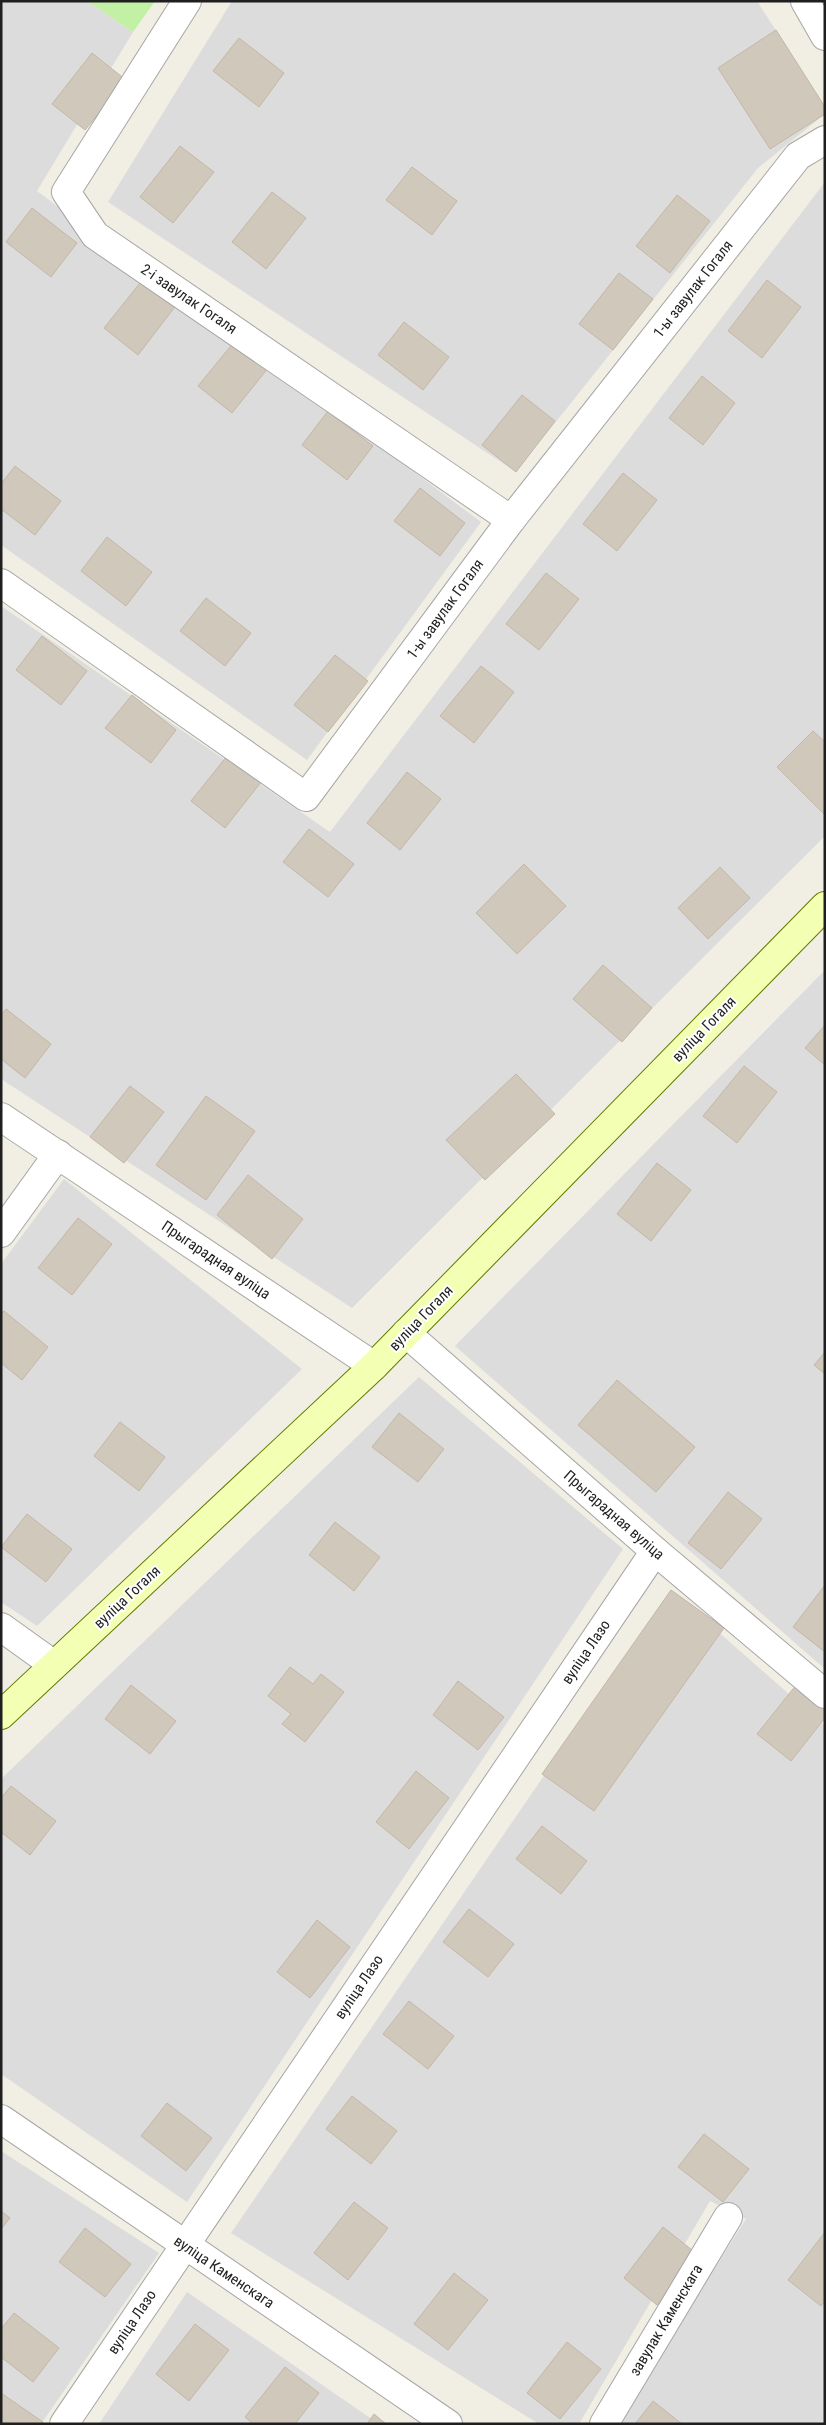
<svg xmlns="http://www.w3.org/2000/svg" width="826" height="2425" font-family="'Roboto Condensed',sans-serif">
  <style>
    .residential { fill: #dddcdc }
    .grass { fill: #c2f0a4 }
    .building { fill: #d1c8bc; stroke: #c4b6a4 }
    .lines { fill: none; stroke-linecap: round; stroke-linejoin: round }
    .minor-casing { stroke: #a6a6a6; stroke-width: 30 }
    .tertiary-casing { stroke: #a6a6a6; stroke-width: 30 }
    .secondary-casing { stroke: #617b00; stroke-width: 30 }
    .minor { stroke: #fff; stroke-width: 28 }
    .tertiary { stroke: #fff; stroke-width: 28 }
    .secondary { stroke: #f3ffb3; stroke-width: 28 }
    .labels { text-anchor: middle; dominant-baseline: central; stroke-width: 4; stroke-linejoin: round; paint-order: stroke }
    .street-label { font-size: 15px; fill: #1f1f1f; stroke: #fff }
  </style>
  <rect width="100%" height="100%" fill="#f1eee4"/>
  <g class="residential">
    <polygon points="1,1 87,1 133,32 37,191 481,522 307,760 1,545"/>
    <polygon points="232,1 757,1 825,107 825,114 758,168 516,472 108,202"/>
    <polygon points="825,182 825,836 352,1308 1,1079 1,606 330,832"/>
    <polygon points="825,970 825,1669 455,1346"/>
    <polygon points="64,1179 302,1369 37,1626 1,1602 1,1264"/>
    <polygon points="419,1377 623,1549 187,2202 1,2074 1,1779"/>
    <polygon points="671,1590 825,1726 825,2424 616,2424 746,2219 710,2201 579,2424 539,2424 231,2233"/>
    <polygon points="1,2151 159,2253 41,2424 1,2424"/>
    <polygon points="187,2292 379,2424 99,2424"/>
  </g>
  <polygon class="grass" points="87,1 155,1 133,32"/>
  <g class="building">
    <polygon points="776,30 825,107 825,114 770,149 718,68"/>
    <polygon points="239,38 284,73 259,107 213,71"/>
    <polygon points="92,53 126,80 85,130 52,104"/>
    <polygon points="180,146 214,172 173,223 140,197"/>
    <polygon points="412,167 457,201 432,235 386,200"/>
    <polygon points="272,192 306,218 266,269 232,242"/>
    <polygon points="677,195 710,221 670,273 636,246"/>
    <polygon points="32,208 77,243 51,277 6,242"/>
    <polygon points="619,273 653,299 613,350 579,324"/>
    <polygon points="144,278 177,304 138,355 104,328"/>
    <polygon points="767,280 801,307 762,358 728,331"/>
    <polygon points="404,322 449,357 423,390 378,355"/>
    <polygon points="239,336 273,362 232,413 198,386"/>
    <polygon points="702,376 735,403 703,445 669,418"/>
    <polygon points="522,395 555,421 516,472 482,445"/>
    <polygon points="328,411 373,446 347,480 302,445"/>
    <polygon points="15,466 61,501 35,535 1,509 1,484"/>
    <polygon points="623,473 657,500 617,551 583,524"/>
    <polygon points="420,488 465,523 440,556 394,521"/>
    <polygon points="107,537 152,572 126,606 81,571"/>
    <polygon points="546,573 579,599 539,650 506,624"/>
    <polygon points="206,598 251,633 225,666 180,631"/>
    <polygon points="42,636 87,671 61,705 16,670"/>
    <polygon points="335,655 368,681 328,732 294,705"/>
    <polygon points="481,666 514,692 474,743 440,716"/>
    <polygon points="132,695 176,730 151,763 105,728"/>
    <polygon points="813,731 825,742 825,815 777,767"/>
    <polygon points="231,751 265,777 225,828 191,801"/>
    <polygon points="407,772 441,799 400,850 367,823"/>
    <polygon points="309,829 354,864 328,897 283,862"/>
    <polygon points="524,864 566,906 517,954 476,913"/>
    <polygon points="720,867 750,898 708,939 678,908"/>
    <polygon points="603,965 652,1008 622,1042 573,999"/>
    <polygon points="6,1009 51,1044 25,1078 1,1059 1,1015"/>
    <polygon points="825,1025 825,1065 805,1048"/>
    <polygon points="744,1066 777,1092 737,1143 703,1116"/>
    <polygon points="516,1074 555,1114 485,1180 446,1140"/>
    <polygon points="130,1086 164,1112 124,1163 90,1137"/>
    <polygon points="206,1096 255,1131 206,1200 156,1165"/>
    <polygon points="657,1163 691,1190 651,1241 617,1214"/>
    <polygon points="248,1175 303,1219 272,1259 217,1215"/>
    <polygon points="78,1218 112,1244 72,1295 38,1268"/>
    <polygon points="4,1311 48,1347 22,1380 1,1363 1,1314"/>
    <polygon points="825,1352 825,1374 814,1365"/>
    <polygon points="617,1380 695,1447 656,1492 578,1425"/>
    <polygon points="399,1413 444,1449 418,1482 372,1447"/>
    <polygon points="120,1422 165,1457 139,1491 94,1456"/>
    <polygon points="728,1492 762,1519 721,1569 688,1543"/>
    <polygon points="27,1514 72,1549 46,1582 1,1547"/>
    <polygon points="335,1522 380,1557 354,1591 309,1555"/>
    <polygon points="825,1585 825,1652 793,1627"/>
    <polygon points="671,1590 724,1628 594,1811 542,1774"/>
    <polygon points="290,1667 313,1684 321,1674 344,1692 305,1742 282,1724 291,1714 268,1696"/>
    <polygon points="458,1681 504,1717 478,1750 433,1715"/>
    <polygon points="797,1684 825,1706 825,1718 791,1761 757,1734"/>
    <polygon points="131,1685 176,1721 150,1754 105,1719"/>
    <polygon points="416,1771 449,1798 409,1849 376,1822"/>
    <polygon points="11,1786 56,1821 30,1855 1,1832 1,1798"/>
    <polygon points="542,1826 587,1861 561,1894 516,1859"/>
    <polygon points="469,1909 514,1944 488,1977 443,1942"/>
    <polygon points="317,1920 350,1947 310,1998 277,1972"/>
    <polygon points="409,2001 454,2036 428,2069 383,2034"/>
    <polygon points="352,2096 397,2131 371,2164 326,2129"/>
    <polygon points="167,2103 212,2138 186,2171 141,2136"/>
    <polygon points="704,2134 749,2169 723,2202 678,2167"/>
    <polygon points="354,2202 388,2228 348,2280 314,2253"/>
    <polygon points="1,2211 10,2218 1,2229"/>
    <polygon points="663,2227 697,2254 657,2305 624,2278"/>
    <polygon points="85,2228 131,2264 105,2297 59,2262"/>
    <polygon points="825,2232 825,2301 821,2306 788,2280"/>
    <polygon points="454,2273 488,2300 448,2350 414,2324"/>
    <polygon points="14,2313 59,2348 33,2382 1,2357 1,2329"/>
    <polygon points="195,2324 229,2350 189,2401 156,2374"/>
    <polygon points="567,2342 601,2369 560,2419 527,2393"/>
    <polygon points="285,2367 319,2393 295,2424 253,2424 245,2417"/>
    <polygon points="1,2393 43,2422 42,2424 1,2424"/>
    <polygon points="653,2401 682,2424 635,2424"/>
    <polygon points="374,2414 386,2424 367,2424"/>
  </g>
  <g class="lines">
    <g class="minor-casing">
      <g id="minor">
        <polyline points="187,1 66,192 95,235 511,520"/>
        <polyline points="805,1 825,36"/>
        <polyline points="1,583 306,797 511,520 798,156 825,140"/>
        <polyline points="1,1117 374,1366"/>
        <polyline points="1,1233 58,1154"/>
        <polyline points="406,1333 655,1551 825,1694"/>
        <polyline points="1,1627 54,1665"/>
        <polyline points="64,2424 655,1551"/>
        <polyline points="604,2424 728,2217"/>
      </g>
    </g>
    <g class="tertiary-casing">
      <polyline id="tertiary" points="1,2119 448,2424"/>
    </g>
    <g class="secondary-casing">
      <polyline id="secondary" points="1,1715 374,1366 825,906"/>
    </g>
    <use href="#minor" class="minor"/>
    <use href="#tertiary" class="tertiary"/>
    <use href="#secondary" class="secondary"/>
  </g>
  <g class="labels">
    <g class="street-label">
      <text transform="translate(693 289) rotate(-52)">1-ы завулак Гогаля</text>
      <text transform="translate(189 299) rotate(34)">2-і завулак Гогаля</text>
      <text transform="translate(445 609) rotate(-54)">1-ы завулак Гогаля</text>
      <text transform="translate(704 1029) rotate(-46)">вуліца Гогаля</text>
      <text transform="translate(216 1260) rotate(34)">Прыгарадная вуліца</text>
      <text transform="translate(421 1318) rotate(-46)">вуліца Гогаля</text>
      <text transform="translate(614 1515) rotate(41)">Прыгарадная вуліца</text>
      <text transform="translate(127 1597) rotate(-43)">вуліца Гогаля</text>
      <text transform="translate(586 1652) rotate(-56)">вуліца Лазо</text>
      <text transform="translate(359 1987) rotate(-56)">вуліца Лазо</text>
      <text transform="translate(224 2272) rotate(34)">вуліца Каменскага</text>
      <text transform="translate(666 2320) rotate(-59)">завулак Каменскага</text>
      <text transform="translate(132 2322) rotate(-56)">вуліца Лазо</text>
    </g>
  </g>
  <rect width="826" height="2425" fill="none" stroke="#1f1f1f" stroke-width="5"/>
</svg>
